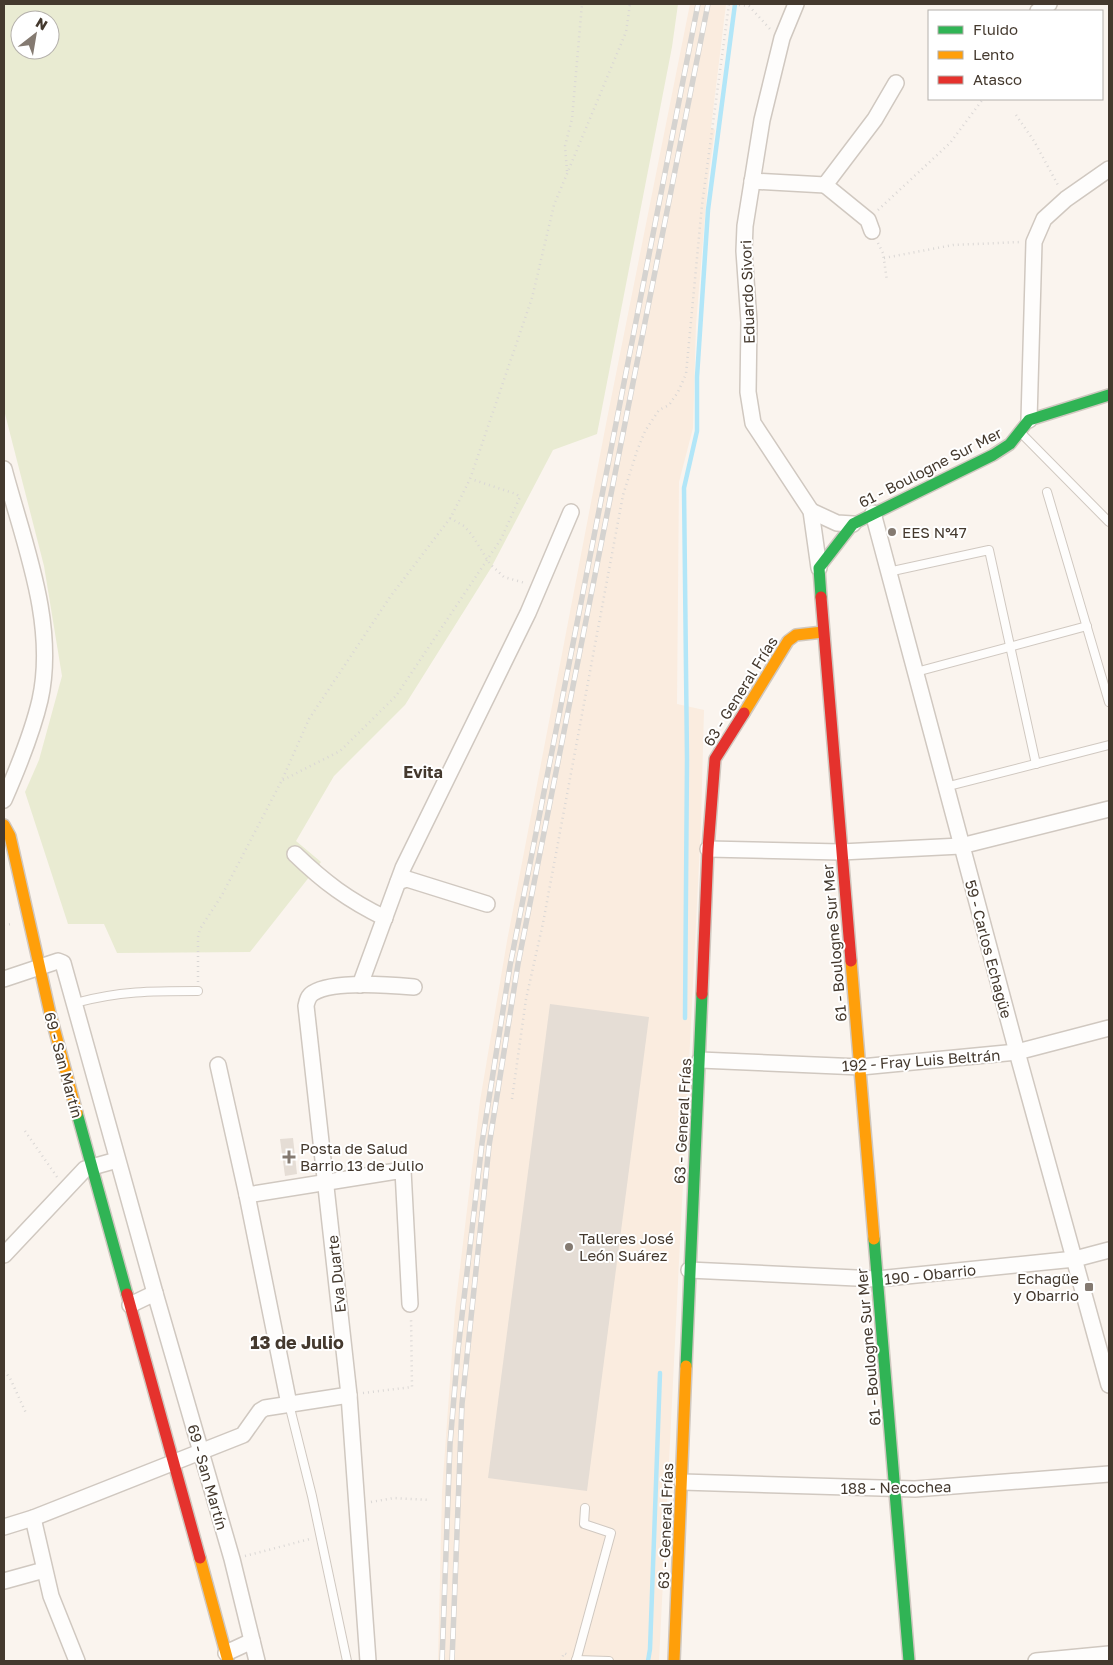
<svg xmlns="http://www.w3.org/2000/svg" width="1113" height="1665" font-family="'Golos Text',sans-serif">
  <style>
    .built { fill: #faecdf }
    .green { fill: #e9ebd2; fill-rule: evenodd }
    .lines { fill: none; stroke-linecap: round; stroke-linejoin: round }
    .stream { stroke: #b2e6f8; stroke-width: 4.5 }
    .building { fill: #e5ddd5 }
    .lane-casing { stroke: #d0c8c0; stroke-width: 10 }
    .street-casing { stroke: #d0c8c0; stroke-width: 18 }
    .fast-casing { stroke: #d0c8c0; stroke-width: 14 }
    .slow-casing { stroke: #d0c8c0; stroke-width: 14 }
    .jam-casing { stroke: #d0c8c0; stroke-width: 14 }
    .path { stroke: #dad7d5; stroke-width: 2.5; stroke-dasharray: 1 4; stroke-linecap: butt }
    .lane { stroke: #fefdfc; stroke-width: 8 }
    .street { stroke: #fefdfc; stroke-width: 15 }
    .fast { stroke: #30b455; stroke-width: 11 }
    .slow { stroke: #ff9f0a; stroke-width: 11 }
    .jam { stroke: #e5322d; stroke-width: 11 }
    .rail-casing { stroke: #d5d3d0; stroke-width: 5.5 }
    .rail { stroke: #fff; stroke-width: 4; stroke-dasharray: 11; stroke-linecap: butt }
    .poi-dot { fill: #847a71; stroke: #fff; stroke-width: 2 }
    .labels { text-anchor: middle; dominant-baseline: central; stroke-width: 4; stroke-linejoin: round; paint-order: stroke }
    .street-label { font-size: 15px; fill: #44392e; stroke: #fff }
    .poi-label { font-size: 15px; fill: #44392e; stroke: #fff; text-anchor: start }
    .neighbourhood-label { font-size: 16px; font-weight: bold; fill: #44392e; stroke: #fff }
    .quarter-label { font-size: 18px; font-weight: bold; fill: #44392e; stroke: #fff }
  </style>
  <rect width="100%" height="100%" fill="#faf4ee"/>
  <polygon class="built" points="690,4 726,4 711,128 715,130 708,180 696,325 693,428 679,482 677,704 704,710 701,824 659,1661 438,1661 442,1492 455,1310 480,1101 507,941 606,424"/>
  <path class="green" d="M 4,4 L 678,4 L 672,47 L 597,434 L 553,450 L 491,568 L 405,705 L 334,776 L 296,841 L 321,862 L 250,952 L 117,953 L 104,924 L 68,924 L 25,792 L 39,760 L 62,676 L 44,566 L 4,410 ZM 20,20 L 50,20 L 50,50 L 20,50 Z"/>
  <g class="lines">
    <g class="stream">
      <polyline points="685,1018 687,759 684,488 697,431 697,377 708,210 735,4"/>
      <polyline points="648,1661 650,1649 660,1373"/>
    </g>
  </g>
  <g class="building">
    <polygon points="550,1004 649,1017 587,1491 488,1478"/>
    <polygon points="293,1138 297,1174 285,1176 280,1139"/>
  </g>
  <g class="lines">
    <g class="lane-casing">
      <g id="lane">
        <polyline points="1021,433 1109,522"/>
        <polyline points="1047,492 1109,702"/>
        <polyline points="888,572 989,550 1036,764"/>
        <polyline points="916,672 1087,626"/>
        <polyline points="945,787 1109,745"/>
        <path d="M 75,1003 C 119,991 152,991 198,991"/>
        <polyline points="289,1404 312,1496 347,1661"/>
        <polyline points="576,1660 609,1661"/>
        <polyline points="576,1661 611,1533 584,1524 585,1508"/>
      </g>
    </g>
    <g class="street-casing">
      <g id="street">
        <polyline points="796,4 782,38 762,120 745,226 744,251 749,322 748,392 753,423 811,511 819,568"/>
        <polyline points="1038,11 1049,4"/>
        <polyline points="752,181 825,185 875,119 896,83"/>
        <polyline points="825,185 868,220 872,231"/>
        <polyline points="1029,420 1034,242 1044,219 1066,199 1109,169"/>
        <path d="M 4,469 C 23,541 57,623 40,700 C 32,734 18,768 4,800"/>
        <polyline points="811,511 837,523 853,524"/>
        <polyline points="873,513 1017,1052 1109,1385"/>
        <polyline points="708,849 841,852 961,846 1109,809"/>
        <path d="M 295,854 C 324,882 348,900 385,918"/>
        <polyline points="398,882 407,879 487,904"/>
        <polyline points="4,979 58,961 63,963 155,1293"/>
        <polyline points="360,985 403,868 528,613 571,512"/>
        <polyline points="700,1060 861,1067 1017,1052 1109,1028"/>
        <polyline points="218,1065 247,1195 289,1404"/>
        <polyline points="247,1195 403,1170 410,1304"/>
        <polyline points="4,1255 85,1169 117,1160"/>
        <polyline points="689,1270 877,1279 1075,1259 1109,1250"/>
        <polyline points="130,1305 155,1293 232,1559 257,1661"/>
        <polyline points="682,1482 915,1489 1109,1474"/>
        <polyline points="33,1518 51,1596 77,1661"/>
        <polyline points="4,1527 33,1518 243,1435 260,1411 265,1408 349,1395"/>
        <polyline points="4,1581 44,1570"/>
        <polyline points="226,1653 252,1641"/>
        <path d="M 368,1661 L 349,1395 L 306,1006 C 307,1001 308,996 313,993 C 333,980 391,985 414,987"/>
        <polyline points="1036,1661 1109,1654"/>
      </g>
    </g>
    <g class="fast-casing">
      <g id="fast">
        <polyline points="821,597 819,568 853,524 993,455 1010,444 1029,420 1109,395"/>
        <polyline points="77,1113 127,1294"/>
        <polyline points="874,1239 909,1661"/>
        <polyline points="686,1366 702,994"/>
      </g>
    </g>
    <g class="slow-casing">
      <g id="slow">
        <polyline points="744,713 788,641 796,635 823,632"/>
        <polyline points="4,825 10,836 50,1013 77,1113"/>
        <polyline points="851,961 874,1239"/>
        <polyline points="200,1558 228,1661"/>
        <polyline points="674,1661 686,1366"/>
      </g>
    </g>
    <g class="jam-casing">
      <g id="jam">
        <polyline points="821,597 851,961"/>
        <polyline points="702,994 708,849 715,759 744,713"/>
        <polyline points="127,1294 200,1558"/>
      </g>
    </g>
    <g class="path">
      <polyline points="729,4 749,6 770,29"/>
      <polyline points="1016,115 1034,141 1059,187"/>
      <polyline points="567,171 565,146 572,119 582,4"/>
      <polyline points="878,210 950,143 983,99"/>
      <polyline points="878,243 883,253 887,281"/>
      <polyline points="884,258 953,245 1021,242"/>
      <polyline points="450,518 464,526 472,535 490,564 504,577 525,583"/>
      <polyline points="283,780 340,751 396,696 501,539 520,497 516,494 471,479"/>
      <polyline points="4,925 12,924"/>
      <polyline points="198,982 198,937 200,929 222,895 282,780 309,719 390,597 451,517 470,479 532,298 554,205 626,32 630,4"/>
      <polyline points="512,1099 526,999 543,923 623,495 637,451 645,431 659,410 669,405 678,392 686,374 702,205 729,4"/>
      <polyline points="25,1131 57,1177"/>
      <polyline points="4,1371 10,1378 26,1413"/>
      <polyline points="363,1393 412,1387 411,1317"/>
      <polyline points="371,1502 394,1498 429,1500"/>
      <polyline points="245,1556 310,1539"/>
      <polyline points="561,1661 564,1653 568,1655"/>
    </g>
    <use href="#lane" class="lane"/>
    <use href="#street" class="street"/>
    <use href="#fast" class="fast"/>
    <use href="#slow" class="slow"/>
    <use href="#jam" class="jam"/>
    <g class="rail-casing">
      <g id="rail">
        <polyline points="442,1661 450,1444 458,1350 482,1143 510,966 698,4"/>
        <polyline points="452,1661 462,1404 489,1146 518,964 708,4"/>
      </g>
    </g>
    <use href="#rail" class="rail"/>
  </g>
  <g class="poi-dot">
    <circle cx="892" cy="532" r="5"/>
    <path d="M286.5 1149.5h5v5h5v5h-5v5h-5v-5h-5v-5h5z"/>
    <circle cx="569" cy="1247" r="5"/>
    <rect x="1084" y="1282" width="10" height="10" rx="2.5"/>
  </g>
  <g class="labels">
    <g class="street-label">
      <text transform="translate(747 292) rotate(-92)">Eduardo Sivori</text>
      <text transform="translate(930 467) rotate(-27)">61 - Boulogne Sur Mer</text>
      <text transform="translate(740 691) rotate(-58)">63 - General Frías</text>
      <text transform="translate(834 943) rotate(-95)">61 - Boulogne Sur Mer</text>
      <text transform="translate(989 949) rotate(75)">59 - Carlos Echagüe</text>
      <text transform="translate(921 1060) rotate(-4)">192 - Fray Luis Beltrán</text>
      <text transform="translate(64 1065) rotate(75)">69 - San Martín</text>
      <text transform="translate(682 1121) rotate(-87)">63 - General Frías</text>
      <text transform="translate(336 1274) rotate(-96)">Eva Duarte</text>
      <text transform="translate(930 1274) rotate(-6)">190 - Obarrio</text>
      <text transform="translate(868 1347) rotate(-95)">61 - Boulogne Sur Mer</text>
      <text transform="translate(208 1477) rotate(74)">69 - San Martín</text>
      <text transform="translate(896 1487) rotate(-1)">188 - Necochea</text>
      <text transform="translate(665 1526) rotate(-88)">63 - General Frías</text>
    </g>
    <g class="poi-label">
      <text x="902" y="532">EES N°47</text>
      <text x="300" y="1148">Posta de Salud<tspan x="300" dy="17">Barrio 13 de Julio</tspan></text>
      <text x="579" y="1238">Talleres José<tspan x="579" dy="17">León Suárez</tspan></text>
      <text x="1079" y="1278" text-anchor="end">Echagüe<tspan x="1079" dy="17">y Obarrio</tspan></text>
    </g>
    <g class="neighbourhood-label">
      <text x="423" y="772">Evita</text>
    </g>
    <g class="quarter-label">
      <text x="297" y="1342">13 de Julio</text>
    </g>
  </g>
  <rect width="1113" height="1665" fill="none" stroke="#44392e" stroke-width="10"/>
  <rect x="928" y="10" width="175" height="90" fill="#ffffff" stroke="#b4b0ab"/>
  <rect x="938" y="26" width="25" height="8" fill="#30b455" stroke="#b4b0ab"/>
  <text x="973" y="35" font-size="15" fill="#44392e">Fluido</text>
  <rect x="938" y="51" width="25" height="8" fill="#ff9f0a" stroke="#b4b0ab"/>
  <text x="973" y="60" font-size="15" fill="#44392e">Lento</text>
  <rect x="938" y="76" width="25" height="8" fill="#e5322d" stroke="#b4b0ab"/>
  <text x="973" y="85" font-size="15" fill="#44392e">Atasco</text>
  <g transform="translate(35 35) rotate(31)"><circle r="24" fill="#ffffff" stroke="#b4b0ab"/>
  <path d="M0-4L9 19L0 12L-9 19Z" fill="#847a71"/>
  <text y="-8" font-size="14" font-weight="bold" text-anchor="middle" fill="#44392e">N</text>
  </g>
</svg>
